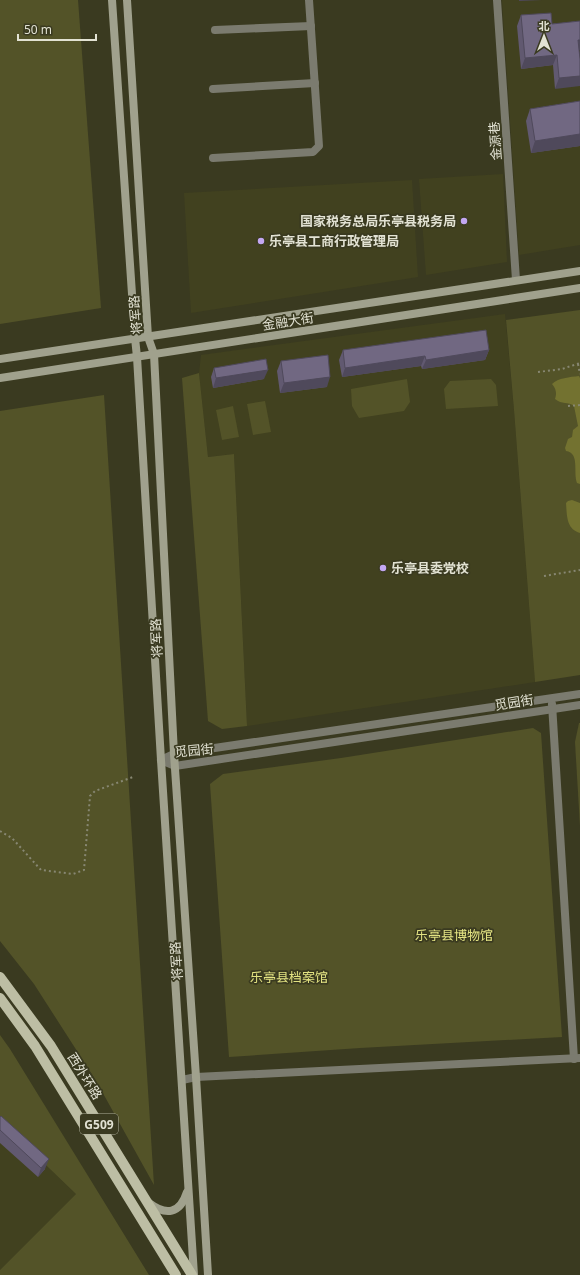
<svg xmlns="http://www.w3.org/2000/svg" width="580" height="1275" font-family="'Noto Sans','Noto Sans SC',sans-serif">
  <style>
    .built { fill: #41411f }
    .green { fill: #535328 }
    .water { fill: #737230 }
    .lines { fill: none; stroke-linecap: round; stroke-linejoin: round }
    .path { stroke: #878772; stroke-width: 2; stroke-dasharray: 2 3; stroke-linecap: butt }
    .minor { stroke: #7b7b6f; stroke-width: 8 }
    .tertiary { stroke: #7b7b6f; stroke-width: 8 }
    .secondary { stroke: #a0a18d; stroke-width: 8 }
    .primary { stroke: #bdbea4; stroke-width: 10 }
    .wall { fill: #615970 }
    .shaded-wall { fill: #4f495b }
    .building { fill: #716882; stroke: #4f495b }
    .poi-dot { fill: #c3a7f2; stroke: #3a3a20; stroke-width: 1.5 }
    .labels { text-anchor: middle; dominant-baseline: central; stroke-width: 3.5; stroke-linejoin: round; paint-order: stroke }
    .shield { fill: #3a3a20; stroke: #b0b09d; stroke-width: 1 }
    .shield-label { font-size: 12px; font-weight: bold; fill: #e2e2d3 }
    .street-label { font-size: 13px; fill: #e2e2d3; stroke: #3a3a20 }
    .poi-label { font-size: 13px; font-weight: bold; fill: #e2e2d3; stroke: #3a3a20; text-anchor: start }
    .park-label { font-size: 13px; fill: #e2e282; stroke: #3a3a20 }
  </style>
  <rect width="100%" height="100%" fill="#3a3a20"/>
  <g class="built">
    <polygon points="502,0 580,0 580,245 519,255"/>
    <polygon points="503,174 507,262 426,275 419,179"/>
    <polygon points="412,180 418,277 191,313 184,193"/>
    <polygon points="505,314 514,410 535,682 247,726 234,454 208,457 199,373 201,355"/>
    <polygon points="0,1121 76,1194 0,1270"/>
  </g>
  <g class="green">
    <polygon points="0,0 78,0 101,308 0,324"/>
    <polygon points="580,310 580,675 535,682 514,410 506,320"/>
    <polygon points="199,373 208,457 234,454 247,726 222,729 208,721 182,378"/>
    <polygon points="407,379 410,402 404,411 359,418 352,406 351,389"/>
    <polygon points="491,379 496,385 498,406 446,409 444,389 450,381"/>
    <polygon points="104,395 154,1185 95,1079 34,984 0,941 0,411"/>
    <polygon points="265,401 271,432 253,435 247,404"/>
    <polygon points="233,406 239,437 222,440 216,410"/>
    <polygon points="579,723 580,723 580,826 575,742"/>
    <polygon points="533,728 541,733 562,1037 360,1048 229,1057 210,784 223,774 341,758"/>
    <polygon points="0,1035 10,1049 149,1275 0,1275 0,1270 76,1194 0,1121"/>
  </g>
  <g class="water">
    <path d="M 579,376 L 580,378 L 580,484 L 577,483 C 573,472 580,453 566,451 L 565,448 L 568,439 L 572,437 L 573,430 L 578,426 L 574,406 C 568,401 562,405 555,399 C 557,393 556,389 552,384 C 558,378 570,377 579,376 Z"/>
    <path d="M 572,500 L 580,503 L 580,533 C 566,529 567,515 566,503 L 568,501 Z"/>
  </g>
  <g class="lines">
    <g class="path">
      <polyline points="578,364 580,374"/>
      <polyline points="538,372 562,369 580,363"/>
      <polyline points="568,406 580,405"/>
      <polyline points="544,576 580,570"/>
      <polyline points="0,831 12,838 41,870 73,874 84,870 90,796 95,791 133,777"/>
    </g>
    <g class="minor">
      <polyline points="497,0 516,280"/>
      <polyline points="215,30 311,26"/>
      <polyline points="213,89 315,83"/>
      <polyline points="213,158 313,152 319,146 309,0"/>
    </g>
    <g class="tertiary">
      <polyline points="552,704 574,1059"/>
      <polyline points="161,760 175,766 580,705"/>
      <polyline points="161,760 174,754 580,694"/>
      <polyline points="182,1080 196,1077 580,1058"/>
    </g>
    <g class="secondary">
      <polyline points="112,0 135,338 137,357 161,760 194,1275"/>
      <polyline points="127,0 148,337 154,354 174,754 196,1077 208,1275"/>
      <polyline points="0,359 580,271"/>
      <polyline points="0,378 580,288"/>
      <path d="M 149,1203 C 166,1216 180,1214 187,1192"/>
    </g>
    <g class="primary">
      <polyline points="0,977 51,1046 192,1275"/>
      <polyline points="0,998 35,1046 176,1275"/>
    </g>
  </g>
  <g class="wall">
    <polygon points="521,15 552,24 580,21 580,50 579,50 555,89 553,65 521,69 517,26"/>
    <polygon points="580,101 580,146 531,153 526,121 530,109"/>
    <polygon points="343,350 489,350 485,360 422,369 421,366 342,377 339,360"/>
    <polygon points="281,361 327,387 280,393 277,371"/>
    <polygon points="214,368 264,379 213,388 211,377"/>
    <polygon points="0,1117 45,1169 38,1177 0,1143"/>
  </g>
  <g class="shaded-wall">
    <polygon points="519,0 542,0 519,1"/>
    <polygon points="578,40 580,40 580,50 574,51"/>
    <polygon points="557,55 553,65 521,69 525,58"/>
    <polygon points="580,76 580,86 555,89 559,78"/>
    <polygon points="580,134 580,146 531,153 535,141"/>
    <polygon points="489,350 485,360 422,369 426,360"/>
    <polygon points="425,356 421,366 342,377 345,368"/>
    <polygon points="268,370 264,379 213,388 216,378"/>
    <polygon points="330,377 327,387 280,393 284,383"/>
    <polygon points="49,1159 45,1169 38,1177 41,1168"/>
  </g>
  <g class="building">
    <polygon points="551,13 552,24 580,21 580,40 578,40 580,59 580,76 559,78 557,55 525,58 521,15"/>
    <polygon points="580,101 580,134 535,141 530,109"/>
    <polygon points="486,330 489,350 426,360 425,356 345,368 343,350"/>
    <polygon points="328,355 330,377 284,383 281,361"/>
    <polygon points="266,359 268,370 216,378 214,368"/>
    <polygon points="1,1116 49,1159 41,1168 0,1130 0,1117"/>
  </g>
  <g class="poi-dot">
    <circle cx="464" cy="221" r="4"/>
    <circle cx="261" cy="241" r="4"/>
    <circle cx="383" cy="568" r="4"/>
  </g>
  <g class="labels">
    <rect class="shield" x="80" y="1114" width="38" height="20" rx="3"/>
    <g class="shield-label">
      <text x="99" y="1124">G509</text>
    </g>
    <g class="street-label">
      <text transform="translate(495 141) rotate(-94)">金源巷</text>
      <text transform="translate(135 315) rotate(-95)">将军路</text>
      <text transform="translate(288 321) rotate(-9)">金融大街</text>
      <text transform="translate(156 638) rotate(-93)">将军路</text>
      <text transform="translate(514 702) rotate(-9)">觅园街</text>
      <text transform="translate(194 750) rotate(-5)">觅园街</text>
      <text transform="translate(176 961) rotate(-94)">将军路</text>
      <text transform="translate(85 1076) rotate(58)">西外环路</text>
    </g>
    <g class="poi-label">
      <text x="456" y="221" text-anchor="end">国家税务总局乐亭县税务局</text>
      <text x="269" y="241">乐亭县工商行政管理局</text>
      <text x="391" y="568">乐亭县委党校</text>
    </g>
    <g class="park-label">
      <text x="454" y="935">乐亭县博物馆</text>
      <text x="289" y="977">乐亭县档案馆</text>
    </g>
  </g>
  <g transform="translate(544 36)" stroke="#3a3a20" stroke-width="3" paint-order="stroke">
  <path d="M0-3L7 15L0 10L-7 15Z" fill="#e2e2d3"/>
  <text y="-6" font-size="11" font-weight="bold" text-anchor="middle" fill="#e2e2d3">北</text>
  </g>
  <path d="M18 34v6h78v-6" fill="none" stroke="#e2e2d3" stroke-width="2"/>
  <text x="24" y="34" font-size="12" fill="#e2e2d3" stroke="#3a3a20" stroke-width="3" paint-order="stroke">50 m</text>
</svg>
